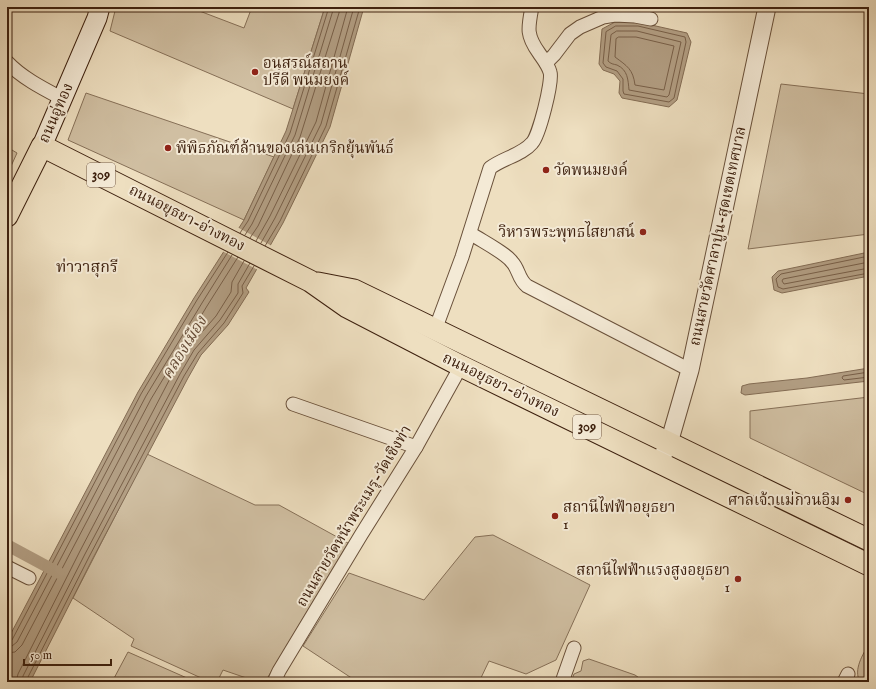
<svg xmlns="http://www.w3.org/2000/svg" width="876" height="689" font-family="'IM FELL English','Noto Serif Thai',serif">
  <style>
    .green { fill: #d0bfa2; stroke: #867058 }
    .water { fill: #b29e83; stroke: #836c54 }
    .pier { fill: #eedfc0 }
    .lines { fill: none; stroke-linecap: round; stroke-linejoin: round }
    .shore { stroke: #785f48; stroke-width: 1 }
    .canal { stroke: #b29e83; stroke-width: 12 }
    .minor-casing { stroke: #69503a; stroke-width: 15 }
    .tertiary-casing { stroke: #69503a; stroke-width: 19 }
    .secondary-casing { stroke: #3d200e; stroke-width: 21 }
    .primary-casing { stroke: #3d200e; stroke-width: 23 }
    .minor { stroke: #f4ead6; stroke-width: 13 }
    .tertiary { stroke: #f4ead6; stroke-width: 17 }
    .secondary { stroke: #f4ead6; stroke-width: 19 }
    .primary { stroke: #eedfc0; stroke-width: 21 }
    .poi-dot { fill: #8f2418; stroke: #f4ead6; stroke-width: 1.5 }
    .labels { text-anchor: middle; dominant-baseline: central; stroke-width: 4; stroke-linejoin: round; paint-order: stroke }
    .shield { fill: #f4ead6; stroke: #745d4a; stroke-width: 1 }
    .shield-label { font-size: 14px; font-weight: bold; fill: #3d200e }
    .poi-label { font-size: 15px; fill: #3d200e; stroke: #f4ead6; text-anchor: start }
    .street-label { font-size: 15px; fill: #3d200e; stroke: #f4ead6 }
    .neighbourhood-label { font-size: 16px; fill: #3d200e; stroke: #f4ead6 }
    .water-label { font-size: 16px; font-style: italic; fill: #664c37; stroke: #f4ead6 }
  </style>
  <rect width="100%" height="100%" fill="#eedfc0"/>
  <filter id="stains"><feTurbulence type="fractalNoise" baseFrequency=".005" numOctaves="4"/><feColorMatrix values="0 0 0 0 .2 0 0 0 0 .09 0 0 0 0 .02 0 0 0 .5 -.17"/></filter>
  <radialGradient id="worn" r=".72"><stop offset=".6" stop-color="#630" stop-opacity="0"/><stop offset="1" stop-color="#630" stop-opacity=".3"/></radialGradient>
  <g class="green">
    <polygon points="116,7 189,7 244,28 252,7 325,7 293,109 110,31"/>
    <polygon points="781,84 869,94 869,234 748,249"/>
    <polygon points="86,93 274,157 244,220 68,140"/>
    <polygon points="7,147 17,153 7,175"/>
    <polygon points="869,397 869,495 750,438 750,411"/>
    <polygon points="147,454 255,505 279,505 348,543 265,682 258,682 223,670 217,682 210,682 131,646 134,639 73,598"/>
    <polygon points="493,535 590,585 556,660 526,674 489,661 479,682 353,682 353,679 303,646 349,573 424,600 475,537"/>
    <path d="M 869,643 L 869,682 L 860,682 C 853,669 863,655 869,643 Z"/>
    <polygon points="128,652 196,682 112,682"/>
    <polygon points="589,659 635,675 645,682 571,682 574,674 581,671 583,661"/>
  </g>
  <g class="water">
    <polygon points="325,7 364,7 330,127 283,223 246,288 249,292 228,325 201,355 188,378 93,558 30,682 7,682 7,641 138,392 194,298 244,220 286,131"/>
    <polygon points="615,22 638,22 687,33 691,42 677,100 669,107 622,98 619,93 620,81 614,74 603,70 599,64 602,29"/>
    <polygon points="869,252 869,276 782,293 774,290 772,277 778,271"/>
    <polygon points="869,368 869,381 745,395 741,393 742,386 749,384 807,378"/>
  </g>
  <polygon class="pier" points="237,227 272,246 258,270 222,251"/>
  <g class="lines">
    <g class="shore">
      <polygon points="616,26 638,26 685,37 686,42 674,98 669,102 624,94 623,91 623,79 617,71 606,67 603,63 606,32"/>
      <path d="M 617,31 L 637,31 L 681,42 L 669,95 L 667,97 L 629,90 C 628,80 628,70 617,65 C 613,64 611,64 608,61 L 611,35 Z"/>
      <path d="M 619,37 L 636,37 L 674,46 L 664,90 L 635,85 C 633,69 627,66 615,57 L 616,39 Z"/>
      <polyline points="240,233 248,221 290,133 329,7"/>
      <polyline points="245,235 252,224 295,135 334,7"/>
      <polyline points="250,238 258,226 300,137 339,13 340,7"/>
      <polyline points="256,241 270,216 316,122 348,7"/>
      <polyline points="261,243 275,218 321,124 354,7"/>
      <polyline points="265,246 280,221 326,126 360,7"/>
      <polyline points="869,256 781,274 776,279 778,287 783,289 869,273"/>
      <polyline points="869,262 783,279 782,281 784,284 869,268"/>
      <polyline points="869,372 843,376 842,378 844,380 869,377"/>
      <polyline points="7,642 10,642 12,640 141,394 197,300 228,252"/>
      <polyline points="7,647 12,646 17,642 146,396 202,303 232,255"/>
      <polyline points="7,653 15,652 22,645 151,399 207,306 238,257"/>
      <polyline points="16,682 18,674 80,551 174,371 189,347 216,316 231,292 232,282 244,261"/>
      <polyline points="22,682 23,676 85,554 180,374 194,350 220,320 238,293 238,284 250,263"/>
      <polyline points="27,682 27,679 89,557 184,376 198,353 224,323 243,293 242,286 254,266"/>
    </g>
    <polyline class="canal" points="7,545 59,573"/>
    <g class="minor-casing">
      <g id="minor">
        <path d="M 7,62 C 22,78 44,89 63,99"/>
        <polyline points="546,63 554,55 570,34 580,27 603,17 615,15 635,16 651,19"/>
        <path d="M 470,233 C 480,240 506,253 512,262 C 519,269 518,279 527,286 L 690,370"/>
        <path d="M 435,330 L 462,257 L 490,168 C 503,158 522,155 532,143 C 539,136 553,81 550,72 C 548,65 543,59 539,53 C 526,35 528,28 532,7"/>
        <polyline points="293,404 416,447"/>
        <polyline points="7,567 29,578"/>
        <polyline points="274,682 279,671 361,535 416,447 461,366"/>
        <polyline points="562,682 574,648"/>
        <polyline points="844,682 848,674"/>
      </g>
    </g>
    <g class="tertiary-casing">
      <polyline id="tertiary" points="659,463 669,443 690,370 767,7"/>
    </g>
    <g class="secondary-casing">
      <polyline id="secondary" points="42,146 97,18 100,7"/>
    </g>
    <g class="primary-casing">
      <g id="primary">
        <polyline points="7,216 42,146 310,281 347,307 461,366 869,565"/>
        <polyline points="318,283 354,290 869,540"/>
      </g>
    </g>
    <use href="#minor" class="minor"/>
    <use href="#tertiary" class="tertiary"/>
    <use href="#secondary" class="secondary"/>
    <use href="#primary" class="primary"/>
  </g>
  <g class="poi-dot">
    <circle cx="255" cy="72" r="4"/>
    <circle cx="168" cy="148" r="4"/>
    <circle cx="546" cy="170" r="4"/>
    <circle cx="643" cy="232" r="4"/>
    <circle cx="848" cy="500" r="4"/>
    <circle cx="555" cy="516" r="4"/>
    <circle cx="738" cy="579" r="4"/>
  </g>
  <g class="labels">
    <g class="shield">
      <rect x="87" y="163" width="28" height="24" rx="3"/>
      <rect x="573" y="415" width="28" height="24" rx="3"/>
    </g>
    <g class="shield-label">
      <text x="101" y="175">309</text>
      <text x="587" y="427">309</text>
    </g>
    <g class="poi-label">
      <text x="263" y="63">อนุสรณ์สถาน<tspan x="263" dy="17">ปรีดี พนมยงค์</tspan></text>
      <text x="176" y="148">พิพิธภัณฑ์ล้านของเล่นเกริกยุ้นพันธ์</text>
      <text x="554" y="170">วัดพนมยงค์</text>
      <text x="635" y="232" text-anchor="end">วิหารพระพุทธไสยาสน์</text>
      <text x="840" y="500" text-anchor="end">ศาลเจ้าแม่กวนอิม</text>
      <text x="563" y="507">สถานีไฟฟ้าอยุธยา<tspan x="563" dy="17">1</tspan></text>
      <text x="730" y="570" text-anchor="end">สถานีไฟฟ้าแรงสูงอยุธยา<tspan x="730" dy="17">1</tspan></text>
    </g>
    <g class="street-label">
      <text transform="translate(56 113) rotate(-66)">ถนนอู่ทอง</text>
      <text transform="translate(187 218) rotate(27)">ถนนอยุธยา-อ่างทอง</text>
      <text transform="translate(718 236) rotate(-78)">ถนนสายวัดศาลาปูน-สุดเขตเทศบาล</text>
      <text transform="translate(501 385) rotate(26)">ถนนอยุธยา-อ่างทอง</text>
      <text transform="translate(354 516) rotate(-59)">ถนนสายวัดหน้าพระเมรุ-วัดเชิงท่า</text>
    </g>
    <g class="neighbourhood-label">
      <text x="87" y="268">ท่าวาสุกรี</text>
    </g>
    <g class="water-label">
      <text transform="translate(185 348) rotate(-58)">คลองเมือง</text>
    </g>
  </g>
  <rect width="876" height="689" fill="none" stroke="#eedfc0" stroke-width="24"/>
  <rect x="8" y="8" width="860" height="673" fill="none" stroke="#3d200e" stroke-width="2"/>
  <rect x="12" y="12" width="852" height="665" fill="none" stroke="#3d200e"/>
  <path d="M24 659v6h87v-6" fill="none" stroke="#3d200e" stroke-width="2"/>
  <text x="30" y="659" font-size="12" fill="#3d200e" stroke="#f4ead6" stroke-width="3" paint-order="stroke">50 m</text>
  <rect width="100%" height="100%" filter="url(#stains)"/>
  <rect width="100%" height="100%" fill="url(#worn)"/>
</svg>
